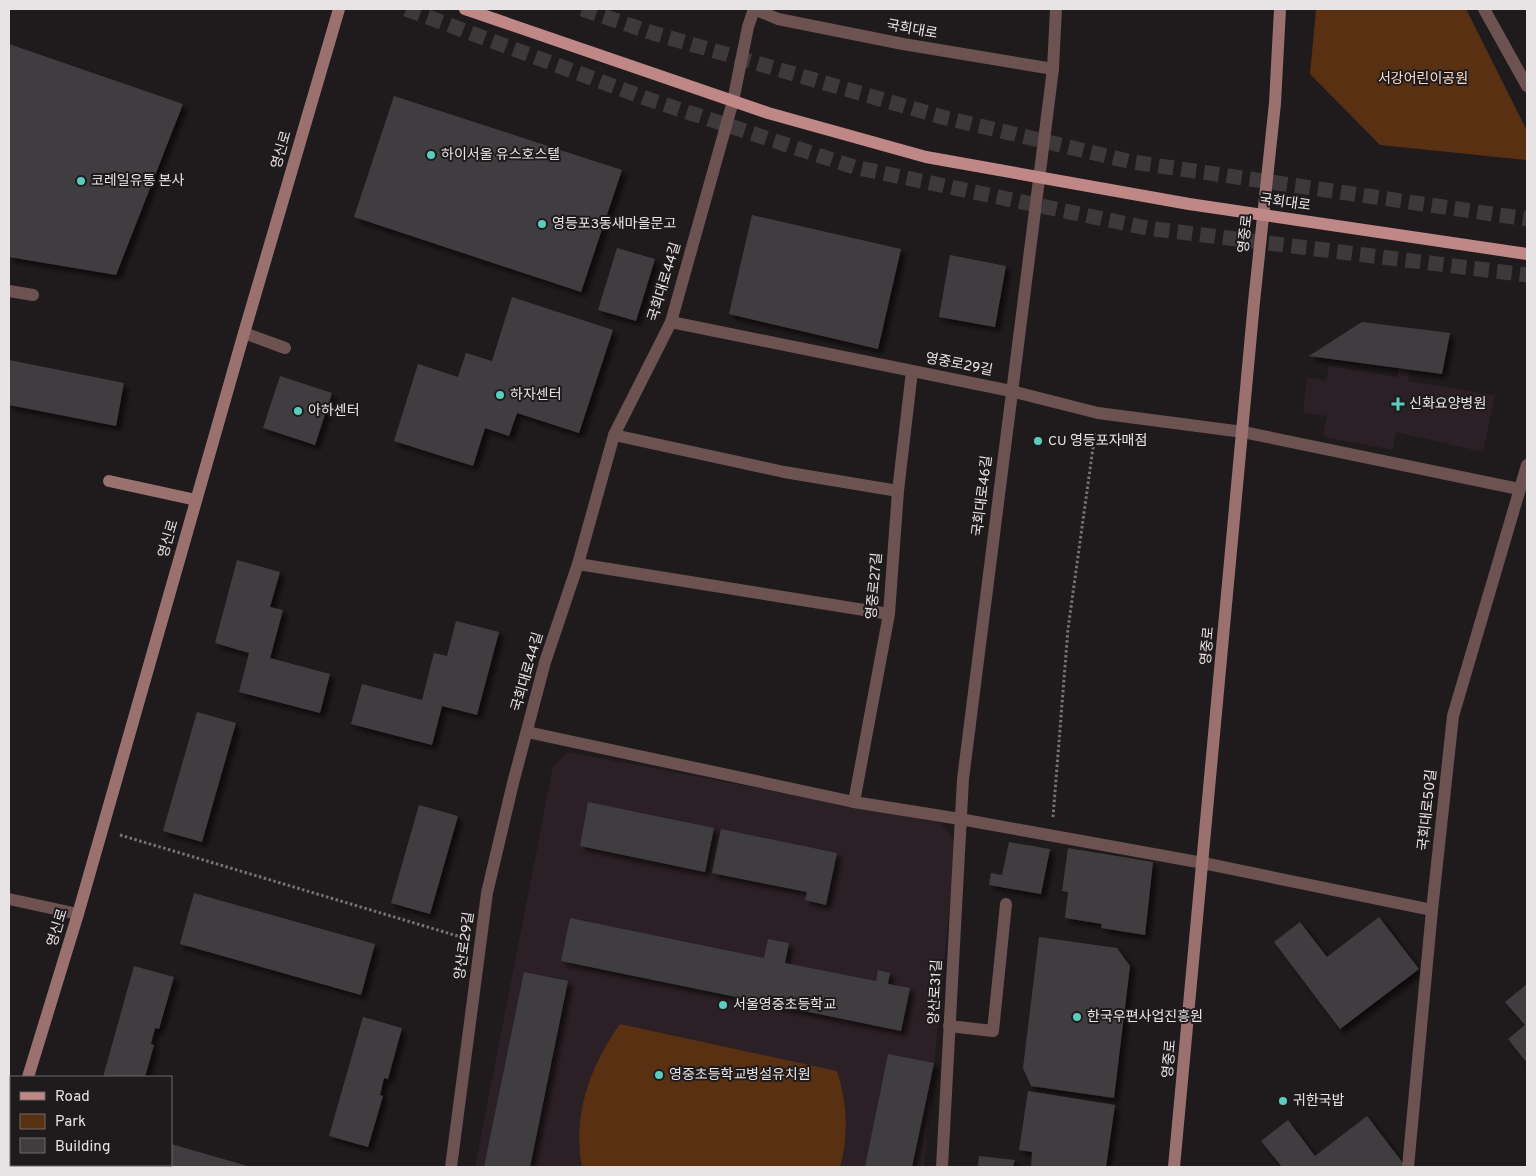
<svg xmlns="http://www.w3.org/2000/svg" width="1536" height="1176" font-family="Overpass,'Noto Sans KR',sans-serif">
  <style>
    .built { fill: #2b2025 }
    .green { fill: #593011 }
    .building { fill: #403d41; filter: url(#shadow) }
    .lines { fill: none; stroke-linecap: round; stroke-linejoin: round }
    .highway-tunnel { stroke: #3d383a; stroke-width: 15; stroke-dasharray: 15 8; stroke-linecap: butt }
    .path { stroke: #777274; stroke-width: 3; stroke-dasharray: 2.5 2.5; stroke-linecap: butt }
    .lane { stroke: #6c5251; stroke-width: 12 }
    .street { stroke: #6c5251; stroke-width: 12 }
    .secondary { stroke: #9b716f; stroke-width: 12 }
    .primary { stroke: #bf8886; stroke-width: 12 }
    .poi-dot { fill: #59cebe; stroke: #1f1a1c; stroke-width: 2 }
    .labels { text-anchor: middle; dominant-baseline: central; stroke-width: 4; stroke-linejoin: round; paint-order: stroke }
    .street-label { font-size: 14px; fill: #e8e4e6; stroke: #1f1a1c }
    .park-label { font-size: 14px; fill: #f9dac6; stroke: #1f1a1c }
    .poi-label { font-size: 14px; fill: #e8e4e6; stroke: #1f1a1c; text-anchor: start }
  </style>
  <defs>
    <filter id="shadow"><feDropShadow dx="4.5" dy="4.5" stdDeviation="2.5" flood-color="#0009"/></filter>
  </defs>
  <rect width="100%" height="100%" fill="#1f1a1c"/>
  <g class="built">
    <polygon points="1329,366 1397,377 1399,368 1410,369 1408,381 1495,395 1483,452 1396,432 1393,450 1328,438 1323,434 1327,416 1303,413 1307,377 1326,381"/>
    <polygon points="568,752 941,823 956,843 924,1167 475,1167 553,766"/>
  </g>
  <g class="green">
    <polygon points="1316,9 1466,9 1527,131 1527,160 1380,145 1310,74"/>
    <path d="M 620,1024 L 837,1071 C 847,1104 849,1134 840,1167 L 582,1167 C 572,1115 590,1066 620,1024 Z"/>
  </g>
  <g class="building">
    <polygon points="9,44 183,104 116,275 9,257"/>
    <polygon points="394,96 622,170 581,292 354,217"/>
    <polygon points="752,215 901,249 878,349 729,314"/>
    <polygon points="617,248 655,259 636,321 598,310"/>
    <polygon points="950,255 1006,266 995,327 939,317"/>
    <polygon points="512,297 613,330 579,433 517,413 509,436 485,428 473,466 394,441 418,364 458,377 466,353 492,361"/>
    <polygon points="1362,322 1450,333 1442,374 1309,356"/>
    <polygon points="9,360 124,383 116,426 9,405"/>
    <polygon points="280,376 332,393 315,445 263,428"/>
    <polygon points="237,560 280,572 270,607 283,610 270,658 330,674 320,713 239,692 249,653 215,643"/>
    <polygon points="456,621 499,632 477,715 442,706 432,745 351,724 362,684 422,700 434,653 447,656"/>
    <polygon points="197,712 236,723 202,842 163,831"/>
    <polygon points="588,802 714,828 705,872 580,846"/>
    <polygon points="419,805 458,816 430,914 391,903"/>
    <polygon points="721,829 837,853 826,905 805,900 807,892 712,873"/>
    <polygon points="1009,842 1050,849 1041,894 989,885 991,873 1002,875"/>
    <polygon points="1068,848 1153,862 1145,935 1101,928 1102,924 1065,918 1068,892 1062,891"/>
    <polygon points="194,893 375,944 361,995 180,944"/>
    <polygon points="1379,917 1419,969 1340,1029 1274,942 1300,922 1327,957"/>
    <polygon points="570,918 764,958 768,939 789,943 785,963 876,981 878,970 890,973 888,984 910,988 901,1031 561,961"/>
    <polygon points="1039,937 1117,948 1130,966 1114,1098 1031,1086 1023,1068"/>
    <polygon points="134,966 174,977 159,1029 155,1028 151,1044 154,1045 145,1077 103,1077"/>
    <polygon points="524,972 568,981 530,1167 484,1167"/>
    <polygon points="1527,984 1527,1063 1508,1039 1525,1025 1505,1002"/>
    <polygon points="363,1017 402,1028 388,1079 384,1078 380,1095 383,1096 368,1147 329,1136"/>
    <polygon points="888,1054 934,1063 912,1167 865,1167"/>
    <polygon points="1028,1091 1115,1105 1106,1167 1031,1167 1032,1152 1019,1150"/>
    <polygon points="1367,1116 1406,1167 1282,1167 1261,1141 1288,1120 1315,1156"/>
    <polygon points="171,1144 251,1167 119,1167 120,1165 171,1165"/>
    <polygon points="979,1156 1015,1160 1013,1167 978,1167"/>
  </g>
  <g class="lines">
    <g class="highway-tunnel">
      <polyline points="406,9 648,99 854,167 1147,228 1527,275"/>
      <polyline points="582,9 653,33 942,117 1132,162 1527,219"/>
    </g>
    <g class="path">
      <polyline points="1053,817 1068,629 1095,433"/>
      <polyline points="120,835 461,937"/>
    </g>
    <g class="lane">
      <polyline points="9,291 33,295"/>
      <polyline points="244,333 285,348"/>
      <polyline points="1203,863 1432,910"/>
      <polyline points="9,899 78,914"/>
      <polyline points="949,1026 993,1031 1006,904"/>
    </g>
    <g class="street">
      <polyline points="754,9 778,19 903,44 1053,69"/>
      <polyline points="1484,9 1527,86"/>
      <polyline points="671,322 1011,391 1098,413 1243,432 1519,489"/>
      <polyline points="614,435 784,472 898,491"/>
      <polyline points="578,564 889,614"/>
      <polyline points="527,732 854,802 960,819 1203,863"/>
      <polyline points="854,802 889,614 898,491 912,371"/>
      <polyline points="451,1167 487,893 513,783 545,662 578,564 614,435 671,322 733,101 748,27 754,9"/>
      <polyline points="942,1167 963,779 1053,69 1056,9"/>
      <polyline points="1408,1167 1432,910 1453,716 1527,465"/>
    </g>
    <g class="secondary">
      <polyline points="109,481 196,500"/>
      <polyline points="28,1077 78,914 244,333 339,9"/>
      <polyline points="9,1138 11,1130"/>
      <polyline points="1174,1167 1254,302 1275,103 1280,9"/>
    </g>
    <polyline class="primary" points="465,9 768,113 926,157 1189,204 1527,254"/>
  </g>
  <g class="poi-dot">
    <circle cx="431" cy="155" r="5"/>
    <circle cx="81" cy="181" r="5"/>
    <circle cx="542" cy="224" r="5"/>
    <circle cx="500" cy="395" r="5"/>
    <path d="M1395.5 396.5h5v5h5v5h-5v5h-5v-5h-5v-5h5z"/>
    <circle cx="298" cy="411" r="5"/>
    <circle cx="1038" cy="441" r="5"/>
    <circle cx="723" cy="1005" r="5"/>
    <circle cx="1077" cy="1017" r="5"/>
    <circle cx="659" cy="1075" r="5"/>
    <circle cx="1283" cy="1101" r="5"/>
  </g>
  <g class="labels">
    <g class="street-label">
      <text transform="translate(912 30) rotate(10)">국회대로</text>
      <text transform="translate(282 150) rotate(-74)">영신로</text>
      <text transform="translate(1285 203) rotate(8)">국회대로</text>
      <text transform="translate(1246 234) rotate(-84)">영중로</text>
      <text transform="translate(665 282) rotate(-73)">국회대로44길</text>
      <text transform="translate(959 365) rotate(11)">영중로29길</text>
      <text transform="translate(983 496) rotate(-83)">국회대로46길</text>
      <text transform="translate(169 539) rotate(-74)">영신로</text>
      <text transform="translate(875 586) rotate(-85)">영중로27길</text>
      <text transform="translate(1208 646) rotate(-85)">영중로</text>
      <text transform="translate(528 672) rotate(-74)">국회대로44길</text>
      <text transform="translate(1428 810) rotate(-84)">국회대로50길</text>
      <text transform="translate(58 928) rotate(-73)">영신로</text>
      <text transform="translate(465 946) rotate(-82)">양산로29길</text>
      <text transform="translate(936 992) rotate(-87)">양산로31길</text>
      <text transform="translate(1170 1059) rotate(-85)">영중로</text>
    </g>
    <g class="park-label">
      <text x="1423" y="79">서강어린이공원</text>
    </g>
    <g class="poi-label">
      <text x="441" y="155">하이서울 유스호스텔</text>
      <text x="91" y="181">코레일유통 본사</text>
      <text x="552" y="224">영등포3동새마을문고</text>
      <text x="510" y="395">하자센터</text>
      <text x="1409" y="404">신화요양병원</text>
      <text x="308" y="411">아하센터</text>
      <text x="1048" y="441">CU 영등포자매점</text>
      <text x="733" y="1005">서울영중초등학교</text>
      <text x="1087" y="1017">한국우편사업진흥원</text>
      <text x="669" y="1075">영중초등학교병설유치원</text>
      <text x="1293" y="1101">귀한국밥</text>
    </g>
  </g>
  <rect width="1536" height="1176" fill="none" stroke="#e8e4e6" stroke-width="20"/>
  <rect x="10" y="1076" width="162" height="90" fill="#1f1a1c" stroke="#6f6b6d"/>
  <rect x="20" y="1092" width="25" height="8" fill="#bf8886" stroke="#6f6b6d"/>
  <text x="55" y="1101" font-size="15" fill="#e8e4e6">Road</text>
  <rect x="20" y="1114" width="25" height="15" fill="#593011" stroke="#6f6b6d"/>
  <text x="55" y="1126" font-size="15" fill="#e8e4e6">Park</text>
  <rect x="20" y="1138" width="25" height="15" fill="#403d41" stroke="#6f6b6d"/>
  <text x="55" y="1151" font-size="15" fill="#e8e4e6">Building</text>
</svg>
